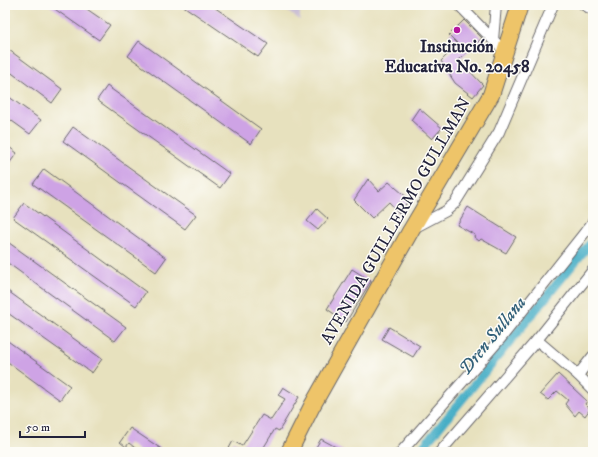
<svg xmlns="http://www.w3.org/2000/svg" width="598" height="457" font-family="'IM FELL DW Pica',serif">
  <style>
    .industrial { fill: #cbbfd5 }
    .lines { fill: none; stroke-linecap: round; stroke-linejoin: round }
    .canal { stroke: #47aec6; stroke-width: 9 }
    .building { fill: #cea3e5 }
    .minor-casing { stroke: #676569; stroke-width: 12 }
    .primary-casing { stroke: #676569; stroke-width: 18 }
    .minor { stroke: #fff; stroke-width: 10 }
    .primary { stroke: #eec469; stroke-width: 16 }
    .poi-dot { fill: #b5179e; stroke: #fdfcf7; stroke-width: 1.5 }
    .labels { text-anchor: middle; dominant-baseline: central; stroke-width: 3; stroke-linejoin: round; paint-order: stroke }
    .poi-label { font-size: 17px; font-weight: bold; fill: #22223b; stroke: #fdfcf7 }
    .street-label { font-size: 17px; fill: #22223b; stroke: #fdfcf7 }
    .water-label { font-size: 18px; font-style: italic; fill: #33617a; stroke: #fdfcf7 }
  </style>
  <rect width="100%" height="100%" fill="#fdfcf7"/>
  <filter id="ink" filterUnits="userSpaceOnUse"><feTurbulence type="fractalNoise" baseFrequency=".025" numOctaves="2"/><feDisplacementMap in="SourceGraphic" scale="8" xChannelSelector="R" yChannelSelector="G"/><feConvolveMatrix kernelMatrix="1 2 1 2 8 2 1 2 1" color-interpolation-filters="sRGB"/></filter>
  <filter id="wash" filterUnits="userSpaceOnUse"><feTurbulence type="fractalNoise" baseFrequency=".012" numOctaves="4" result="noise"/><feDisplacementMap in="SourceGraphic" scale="16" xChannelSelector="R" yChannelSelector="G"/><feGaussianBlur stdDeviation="0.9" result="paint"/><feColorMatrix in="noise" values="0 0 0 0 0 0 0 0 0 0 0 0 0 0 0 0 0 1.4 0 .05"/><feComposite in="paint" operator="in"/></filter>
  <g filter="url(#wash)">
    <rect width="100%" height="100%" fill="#e7e1be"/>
    <polygon class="industrial" points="278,5 300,5 300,20"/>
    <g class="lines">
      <polyline class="canal" points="419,452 593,240"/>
    </g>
    <g id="blocks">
      <g class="building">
        <polygon points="49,5 81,5 110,25 99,40"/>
        <polygon points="182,5 211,5 268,44 258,57"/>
        <polygon points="464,20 482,38 459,60 483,85 473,97 455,83 441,61 458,44 449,35"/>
        <polygon points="139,41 261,129 251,144 128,56"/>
        <polygon points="5,47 62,89 52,103 5,68"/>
        <polygon points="107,86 230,174 220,188 97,100"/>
        <polygon points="5,94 41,120 30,134 5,116"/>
        <polygon points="419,108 442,128 432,139 411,120"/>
        <polygon points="73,127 196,215 185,229 63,141"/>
        <polygon points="5,144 17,153 5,169"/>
        <polygon points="44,169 166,258 156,272 33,184"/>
        <polygon points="368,179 379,191 389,182 409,199 400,214 389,202 372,218 354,200"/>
        <polygon points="24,203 146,292 136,306 13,218"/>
        <polygon points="468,207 516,237 506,253 481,239 479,241 474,237 475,235 457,225"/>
        <polygon points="317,209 328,219 318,230 307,221"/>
        <polygon points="5,240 126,327 115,341 5,261"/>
        <polygon points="352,269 371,281 346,322 327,309"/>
        <polygon points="5,289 102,359 92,373 5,311"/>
        <polygon points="389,327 420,346 413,357 382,339"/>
        <polygon points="5,339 70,386 60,400 5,360"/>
        <polygon points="558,374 587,401 585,404 590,409 585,416 579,411 575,416 565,404 568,400 557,391 548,400 540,394"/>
        <polygon points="283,387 299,397 279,431 275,429 261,452 227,452 233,441 242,446 262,415 271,420 285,399 278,395"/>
        <polygon points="130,428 166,452 140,452 129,443 126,447 120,442"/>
        <polygon points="321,439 345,452 313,452"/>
      </g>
    </g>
  </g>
  <g filter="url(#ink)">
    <use href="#blocks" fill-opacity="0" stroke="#676569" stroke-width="1"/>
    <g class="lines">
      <g class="minor-casing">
        <g id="minor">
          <polyline points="459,5 505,52"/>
          <polyline points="584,5 593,10"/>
          <polyline points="493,40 496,5"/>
          <polyline points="412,229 446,211 455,203 499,132 553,5"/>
          <polyline points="537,340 578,375 593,390"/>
          <polyline points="578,375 593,356"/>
          <polyline points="401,452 501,338 593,222"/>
          <polyline points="440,452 537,340 593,270"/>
        </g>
      </g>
      <g class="primary-casing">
        <polyline id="primary" points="289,452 312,406 411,230 491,95 520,5"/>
      </g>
      <use href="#minor" class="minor"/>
      <use href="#primary" class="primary"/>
    </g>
  </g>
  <circle class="poi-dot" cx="457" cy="30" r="4"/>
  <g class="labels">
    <g class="poi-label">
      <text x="457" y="47">Institución<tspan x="457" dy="20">Educativa No. 20458</tspan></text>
    </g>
    <g class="street-label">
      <text transform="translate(396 221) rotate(-60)">AVENIDA GUILLERMO GULLMAN</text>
    </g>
    <g class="water-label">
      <text transform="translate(493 336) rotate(-51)">Dren Sullana</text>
    </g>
  </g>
  <rect width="598" height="457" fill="none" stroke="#fdfcf7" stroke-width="20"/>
  <path d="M20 431v6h65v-6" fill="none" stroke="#22223b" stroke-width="2"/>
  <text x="26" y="431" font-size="12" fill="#22223b" stroke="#fdfcf7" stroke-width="3" paint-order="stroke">50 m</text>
</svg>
